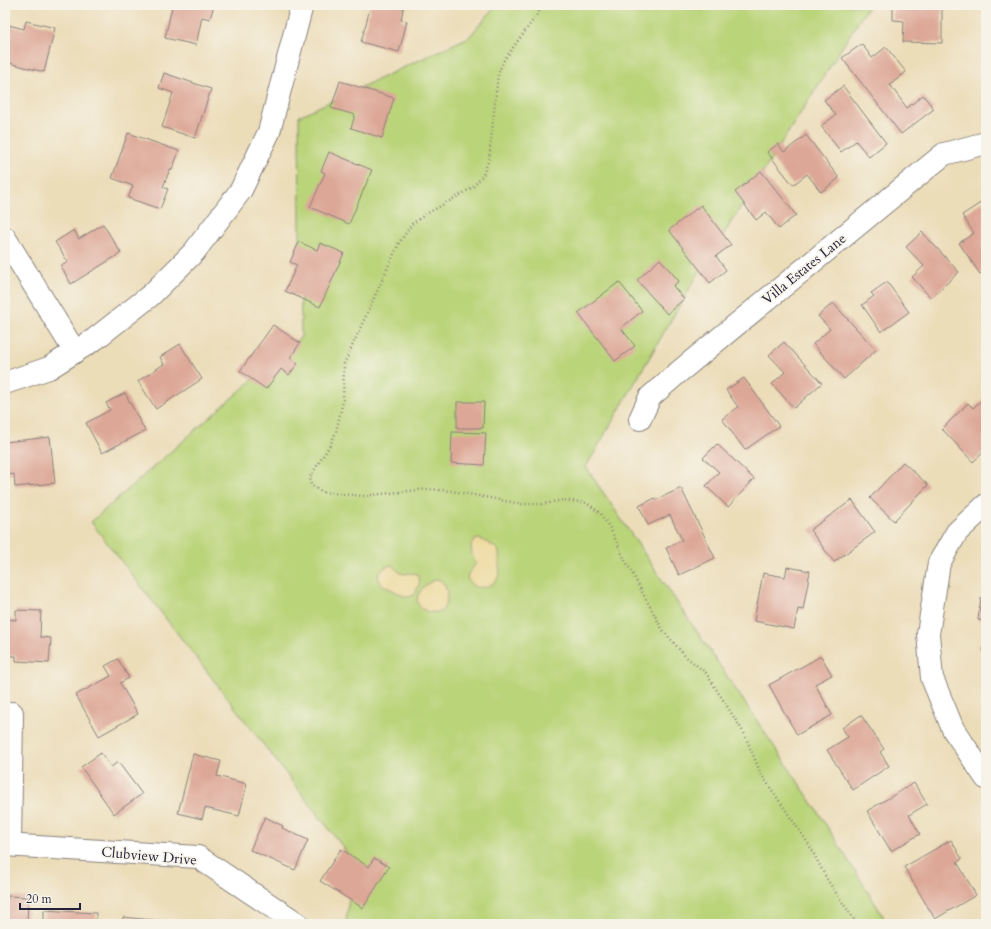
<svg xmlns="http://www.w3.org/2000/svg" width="991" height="929" font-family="Cardo,serif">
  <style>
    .green { fill: #bad479; stroke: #6e7b5a }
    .sand { fill: #eeda9e; stroke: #887e6c }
    .building { fill: #dda797 }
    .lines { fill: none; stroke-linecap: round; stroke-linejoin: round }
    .street-casing { stroke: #87807a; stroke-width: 24 }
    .path { stroke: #87807a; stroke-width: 2.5; stroke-dasharray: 1 3; stroke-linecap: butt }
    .street { stroke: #fff; stroke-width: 22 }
    .labels { text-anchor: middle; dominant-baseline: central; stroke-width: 3.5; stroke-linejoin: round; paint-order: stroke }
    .street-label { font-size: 14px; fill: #22223b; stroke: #f7f3e8 }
  </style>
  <rect width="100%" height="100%" fill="#f7f3e8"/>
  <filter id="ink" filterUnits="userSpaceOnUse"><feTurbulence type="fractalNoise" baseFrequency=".025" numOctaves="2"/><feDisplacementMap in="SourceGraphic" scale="8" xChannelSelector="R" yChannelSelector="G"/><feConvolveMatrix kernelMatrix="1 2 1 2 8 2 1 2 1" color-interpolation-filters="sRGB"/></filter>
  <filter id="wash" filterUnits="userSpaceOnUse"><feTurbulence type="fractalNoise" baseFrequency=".012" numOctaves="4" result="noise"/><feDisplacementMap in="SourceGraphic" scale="16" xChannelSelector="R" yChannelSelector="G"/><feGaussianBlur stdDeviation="0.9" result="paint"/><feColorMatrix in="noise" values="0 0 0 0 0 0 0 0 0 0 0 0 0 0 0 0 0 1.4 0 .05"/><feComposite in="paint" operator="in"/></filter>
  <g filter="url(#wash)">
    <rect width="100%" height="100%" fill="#ecddb9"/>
    <polygon class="green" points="497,5 869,5 692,284 586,467 815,807 888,924 346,924 353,860 91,522 301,337 299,116 469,37"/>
    <g class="sand">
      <path d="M 480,539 C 483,540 497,548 498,550 C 500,553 499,559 499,563 C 499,568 501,572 498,578 C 490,590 470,592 467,576 L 476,563 L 472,555 L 471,545 L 475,540 Z"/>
      <path d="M 393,565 C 396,567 397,571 400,573 C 406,575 411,572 417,574 L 420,582 L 415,594 L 412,596 L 406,597 L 381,584 L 378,576 C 381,569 385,566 393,565 Z"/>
      <path d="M 438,579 C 450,585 449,603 441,612 C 409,616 411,587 438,579 Z"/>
    </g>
    <g id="blocks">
      <g class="building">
        <polygon points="165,5 214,5 210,19 202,17 196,45 165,38 172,7"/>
        <polygon points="371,5 404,5 401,20 407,21 399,52 361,42"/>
        <polygon points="893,5 942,5 942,43 903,42 904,21 893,20"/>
        <polygon points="26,21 55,28 44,72 5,62 5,24 24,29"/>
        <polygon points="862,44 872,58 886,47 906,72 890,85 907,108 923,95 934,109 901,134 842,58"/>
        <polygon points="164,73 211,89 195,138 162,127 173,93 159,88"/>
        <polygon points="340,81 394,98 382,138 351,128 355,115 331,108"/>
        <polygon points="843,86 886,143 869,157 856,141 841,152 821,126 836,115 824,100"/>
        <polygon points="128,133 179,151 172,170 170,169 163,187 168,189 160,209 128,198 133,186 112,178"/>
        <polygon points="806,135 839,178 821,192 807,174 793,185 767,152 778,144 784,152"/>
        <polygon points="329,152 372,170 349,224 310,207 325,173 321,171"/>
        <polygon points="761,171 796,215 779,229 766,212 756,220 735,192"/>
        <polygon points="982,202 986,208 986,270 980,274 959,243 974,233 962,215"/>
        <polygon points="701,205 731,245 716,256 726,270 710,283 669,230"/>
        <polygon points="103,224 121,253 71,284 61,266 68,262 55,242 74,230 79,239"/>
        <polygon points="922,232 959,272 931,298 912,277 924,266 906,247"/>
        <polygon points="299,242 317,250 320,243 344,253 320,307 285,291 297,265 290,262"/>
        <polygon points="660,259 679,281 673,286 684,299 667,314 637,280"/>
        <polygon points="619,282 642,311 621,328 635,346 615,361 578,313"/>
        <polygon points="887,282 909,312 881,332 862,305 874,296 871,293"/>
        <polygon points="833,303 876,350 844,379 813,344 830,329 818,316"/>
        <polygon points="273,325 300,343 290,358 298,363 289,375 281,369 266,389 240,371"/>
        <polygon points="784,342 822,383 794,408 772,384 785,372 769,355"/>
        <polygon points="180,344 202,379 156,409 138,381 164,364 160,357"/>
        <polygon points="744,378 779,426 745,450 722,419 738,407 726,390"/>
        <polygon points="125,393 145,431 102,453 86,423 110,410 106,403"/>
        <polygon points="985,397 986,398 986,450 973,462 942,429 968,403 973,408"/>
        <polygon points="457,402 484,402 483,428 457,428"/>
        <polygon points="452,432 486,433 484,465 451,463"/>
        <polygon points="50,437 55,483 15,487 14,474 5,475 5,442"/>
        <polygon points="717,444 754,479 728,507 706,486 719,472 703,458"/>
        <polygon points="903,462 928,485 894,521 870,498"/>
        <polygon points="681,488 715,558 679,575 666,548 682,540 670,515 648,525 639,506 655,498 656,500"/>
        <polygon points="852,500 875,532 834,562 810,530"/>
        <polygon points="787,567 810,571 803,610 798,609 794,629 754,621 763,573 785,577"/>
        <polygon points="981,598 986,599 986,621 978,620"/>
        <polygon points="16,610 41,611 40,637 51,638 49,663 16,661 16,656 5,656 5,619 16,620"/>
        <polygon points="985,633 986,633 986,651 983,651"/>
        <polygon points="821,656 832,675 815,684 832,715 797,735 769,685"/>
        <polygon points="118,659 129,678 120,683 138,714 99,736 76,695 111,676 105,666"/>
        <polygon points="861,715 884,749 880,752 889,766 853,790 827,750 848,737 842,728"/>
        <polygon points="101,753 111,767 118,762 142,794 114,814 81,767"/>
        <polygon points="193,754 221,761 217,776 247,784 239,816 205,808 202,819 178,813"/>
        <polygon points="914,783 927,804 909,815 920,834 891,851 867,811"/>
        <polygon points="265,817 283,826 282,828 308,840 295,870 250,850"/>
        <polygon points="951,840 962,859 957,862 976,895 935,919 904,867"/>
        <polygon points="341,849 369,867 374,858 389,867 363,908 320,881"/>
        <polygon points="7,896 28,897 27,924 5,924"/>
        <polygon points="44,910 96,913 96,924 44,924"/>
        <polygon points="123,917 178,923 178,924 123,924"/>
        <polygon points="986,917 986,924 973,924"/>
      </g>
    </g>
  </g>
  <g filter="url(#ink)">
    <use href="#blocks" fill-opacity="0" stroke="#87807a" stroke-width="1"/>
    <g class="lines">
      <g class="street-casing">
        <g id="street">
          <polyline points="5,238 75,352"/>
          <polyline points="5,383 49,368 95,339 151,295 194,252 241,190 269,132 302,5"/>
          <polyline points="640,419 650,397 680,371 944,154 986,143"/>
          <polyline points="986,505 957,532 939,563 928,634 932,678 953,729 986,778"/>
          <polyline points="5,845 198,857 298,924"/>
          <polyline points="10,845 12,713"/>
        </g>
      </g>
      <polyline class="path" points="544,5 504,60 498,74 489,159 483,175 473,187 455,198 426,214 412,224 399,243 344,364 343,401 336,432 330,445 310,477 311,485 322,492 363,496 427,489 452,491 522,504 544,504 563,500 587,503 601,514 611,530 624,558 662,629 685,656 706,673 744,733 761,774 808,843 828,881 857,924"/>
      <use href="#street" class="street"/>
    </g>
  </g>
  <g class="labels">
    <g class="street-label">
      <text transform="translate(804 269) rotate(-39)">Villa Estates Lane</text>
      <text transform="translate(149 856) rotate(5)">Clubview Drive</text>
    </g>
  </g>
  <rect width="991" height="929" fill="none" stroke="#f7f3e8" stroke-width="20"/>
  <path d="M20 903v6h60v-6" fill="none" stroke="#22223b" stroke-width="2"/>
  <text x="26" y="903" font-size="12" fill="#22223b" stroke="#f7f3e8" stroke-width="3" paint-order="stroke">20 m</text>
</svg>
